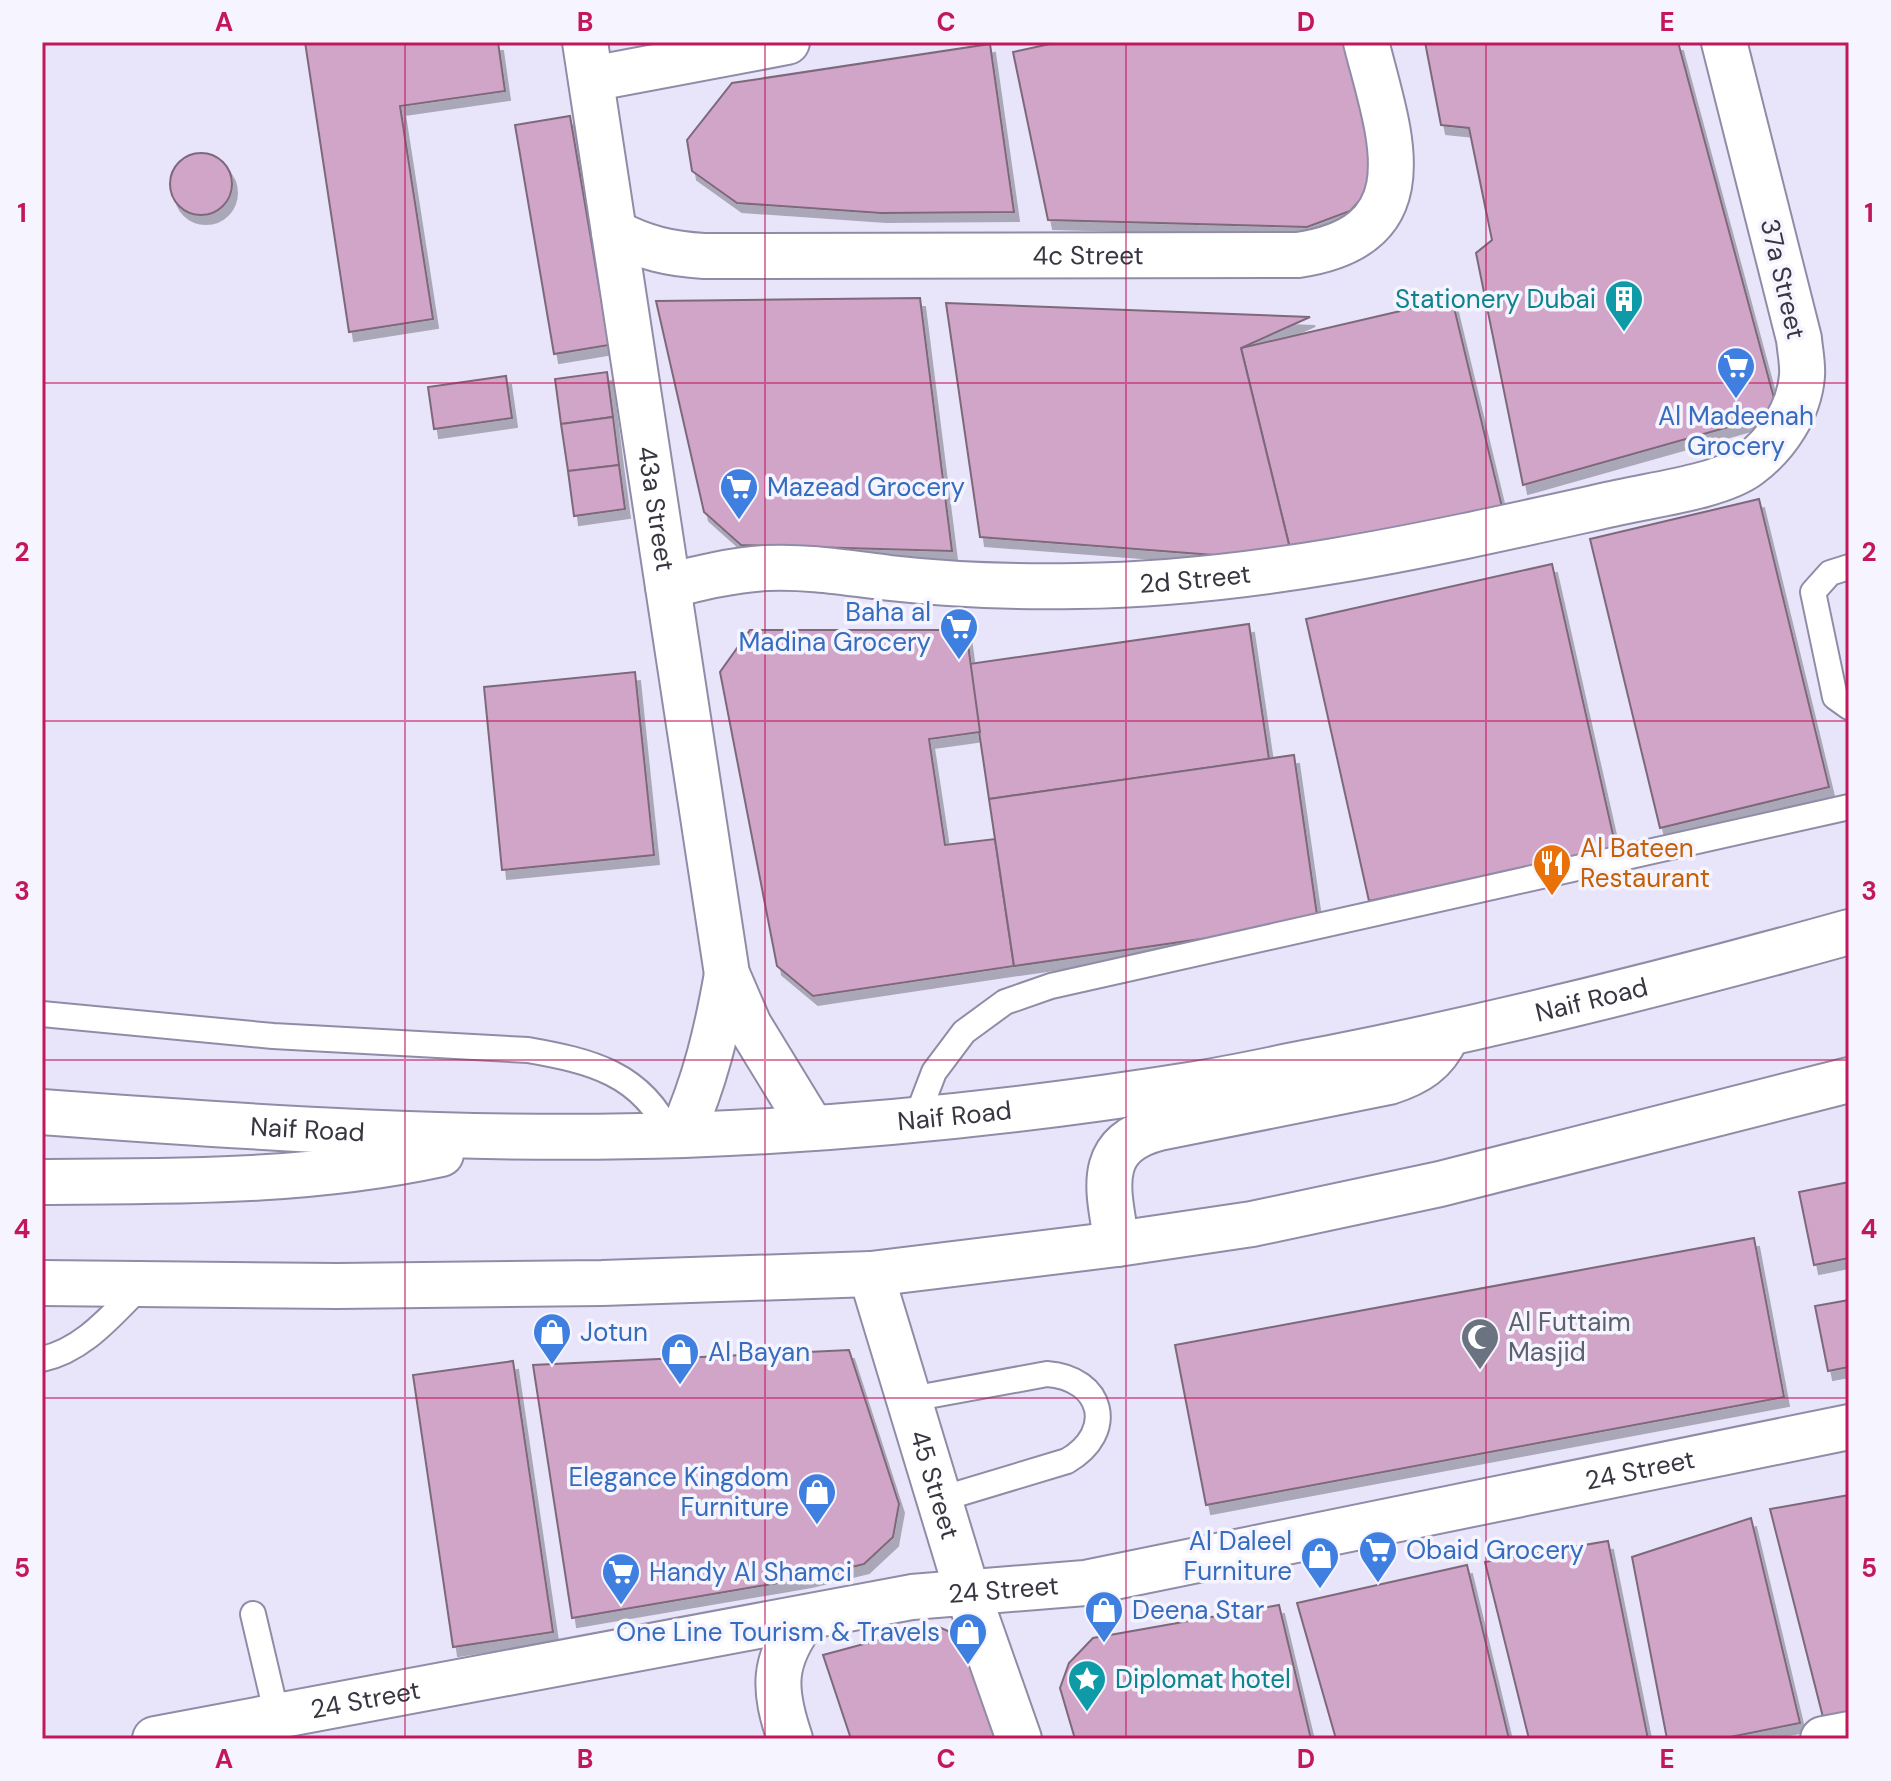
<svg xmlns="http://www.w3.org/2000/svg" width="1891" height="1781" font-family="'DM Sans',sans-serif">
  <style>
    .building { fill: #d0a5c8; stroke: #7e697a; stroke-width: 2; filter: url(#shadow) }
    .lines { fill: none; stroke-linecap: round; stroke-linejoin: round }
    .lane-casing { stroke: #918ca6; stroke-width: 28 }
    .street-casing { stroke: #918ca6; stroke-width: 48 }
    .secondary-casing { stroke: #918ca6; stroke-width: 48 }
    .lane { stroke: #fff; stroke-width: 24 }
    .street { stroke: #fff; stroke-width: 44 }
    .secondary { stroke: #fff; stroke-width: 44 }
    .grid { fill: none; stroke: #c2185b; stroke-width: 2; stroke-opacity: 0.55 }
    .labels { text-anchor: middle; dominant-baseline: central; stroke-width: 7; stroke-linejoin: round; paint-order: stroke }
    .street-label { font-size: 26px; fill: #383641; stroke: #f5f4ff }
    .culture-label { font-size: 26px; fill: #0d838f; stroke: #f5f4ff; text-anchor: end }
    .shop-label { font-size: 26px; fill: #366cbe; stroke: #f5f4ff; text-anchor: start }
    .food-label { font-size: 26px; fill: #c56008; stroke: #f5f4ff; text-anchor: start }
    .worship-label { font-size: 26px; fill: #5b616d; stroke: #f5f4ff; text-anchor: start }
    .neatline { fill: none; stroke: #c2185b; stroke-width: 3 }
    .grid-label { font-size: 26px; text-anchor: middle; font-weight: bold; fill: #c2185b }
  </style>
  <defs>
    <filter id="shadow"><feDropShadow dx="5" dy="9" stdDeviation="0" flood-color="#0004"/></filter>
  </defs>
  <rect width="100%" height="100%" fill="#e8e5fb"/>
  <g class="building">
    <polygon points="305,42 498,42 505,91 400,106 433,319 349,332"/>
    <polygon points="1059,42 1357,42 1376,183 1350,211 1307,227 1048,220 1013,52"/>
    <polygon points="1425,42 1678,42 1778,413 1523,485 1476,253 1492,240 1469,128 1441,125"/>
    <polygon points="990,44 1014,212 881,213 737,203 692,171 687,140 732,83"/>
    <polygon points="570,116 609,345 554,354 515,125"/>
    <circle cx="201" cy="184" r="31"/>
    <polygon points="920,298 952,551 741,545 704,512 656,301"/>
    <polygon points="1452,299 1503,511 1293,561 1241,348"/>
    <polygon points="946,303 1310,317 1241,348 1293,561 980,537"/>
    <polygon points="607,372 613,417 561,424 555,379"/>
    <polygon points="506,376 512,418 434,429 428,387"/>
    <polygon points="613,417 619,465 568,471 561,424"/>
    <polygon points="619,465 625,509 574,516 568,471"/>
    <polygon points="1759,499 1829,787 1660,828 1590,539"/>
    <polygon points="1552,564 1616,848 1369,901 1306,619"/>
    <polygon points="1249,624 1269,759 989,799 969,664"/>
    <polygon points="750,630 966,630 980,732 929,739 945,845 995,839 1014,966 813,996 777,966 720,672"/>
    <polygon points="635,672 654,855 502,870 484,687"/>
    <polygon points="1294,755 1318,922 1014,966 989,799"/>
    <polygon points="1849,1182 1849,1258 1814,1265 1799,1192"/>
    <polygon points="1754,1238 1784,1397 1206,1505 1175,1345"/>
    <polygon points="1849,1300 1849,1367 1828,1371 1815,1306"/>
    <polygon points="849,1350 899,1504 893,1537 864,1564 807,1578 572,1618 533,1365"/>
    <polygon points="513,1361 553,1632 453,1647 413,1375"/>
    <polygon points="1849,1495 1849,1717 1824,1721 1770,1509"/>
    <polygon points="1751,1518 1800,1723 1720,1739 1667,1739 1632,1557"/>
    <polygon points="1608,1541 1648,1739 1529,1739 1485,1562"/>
    <polygon points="1467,1565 1509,1739 1336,1739 1297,1603"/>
    <polygon points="1279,1605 1311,1739 1075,1739 1060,1688 1069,1663 1093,1638"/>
    <polygon points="934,1625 976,1643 1009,1739 851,1739 823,1655"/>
  </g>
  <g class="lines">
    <g class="lane-casing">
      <g id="lane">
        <polyline points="1849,567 1830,573 1813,592 1835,697 1849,707"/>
        <path d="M 42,1014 L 273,1036 L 528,1050 C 590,1061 642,1073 670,1135"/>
        <polyline points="916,1119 934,1072 964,1032 1005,1002 1051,986 1849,807"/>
        <path d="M 42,1359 C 85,1350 114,1312 144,1283"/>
        <path d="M 911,1399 L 1047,1374 C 1103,1378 1117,1432 1067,1461 L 941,1499"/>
        <polyline points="253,1614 277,1716"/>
      </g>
    </g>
    <g class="street-casing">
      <g id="street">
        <path id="s1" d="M 585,42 L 727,974 L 749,1025 L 812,1128"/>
        <polyline points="591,79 787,42"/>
        <path id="s2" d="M 614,232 C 644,248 670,254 704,256 L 1298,255 C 1431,235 1389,133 1366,42"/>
        <path id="s3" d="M 668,586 C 700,578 732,570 766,568 C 808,566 848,573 890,578 C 952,585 1015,587 1077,586 C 1258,584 1436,543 1612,504 C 1649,495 1720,487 1749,465 C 1777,444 1799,411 1802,376 C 1803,364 1800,351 1799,339 L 1724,42"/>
        <path d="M 681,1135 C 705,1082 717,1031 727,974"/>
        <path id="s4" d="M 871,1274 L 967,1591 L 1019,1739"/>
        <path id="s5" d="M 155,1739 L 912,1597 L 1085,1583 L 1849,1427"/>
        <path d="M 790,1739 C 773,1689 772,1661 805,1618"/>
        <polyline points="1823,1739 1849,1734"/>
      </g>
    </g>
    <g class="secondary-casing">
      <g id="secondary">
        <path id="s6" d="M 42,1112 C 256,1128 469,1142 684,1135 C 855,1129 1027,1111 1196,1084 C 1241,1077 1286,1066 1331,1058 C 1506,1023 1677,980 1849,932"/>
        <path d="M 42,1182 C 178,1181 307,1183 441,1154"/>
        <path d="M 1117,1244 C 1109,1192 1093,1145 1159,1128 L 1389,1082 C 1417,1073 1435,1062 1447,1035"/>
        <polyline points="42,1283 337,1286 602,1283 871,1274 1117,1244 1252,1224 1440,1184 1849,1080"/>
      </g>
    </g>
    <use href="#lane" class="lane"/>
    <use href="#street" class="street"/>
    <use href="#secondary" class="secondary"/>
  </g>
  <path class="grid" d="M 405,42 L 405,1739M 765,42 L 765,1739M 1126,42 L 1126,1739M 1486,42 L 1486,1739M 42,383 L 1849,383M 42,721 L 1849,721M 42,1060 L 1849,1060M 42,1398 L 1849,1398"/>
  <defs>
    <g id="building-pin" transform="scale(2)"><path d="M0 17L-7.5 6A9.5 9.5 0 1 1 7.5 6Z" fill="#0f9aa8" stroke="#f5f4ff"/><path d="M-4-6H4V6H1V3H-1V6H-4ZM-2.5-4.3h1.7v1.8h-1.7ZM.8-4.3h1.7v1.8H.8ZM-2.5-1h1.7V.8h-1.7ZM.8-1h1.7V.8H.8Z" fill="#fff"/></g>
    <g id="supermarket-pin" transform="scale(2)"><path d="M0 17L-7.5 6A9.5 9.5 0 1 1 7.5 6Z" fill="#3f7fe0" stroke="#f5f4ff"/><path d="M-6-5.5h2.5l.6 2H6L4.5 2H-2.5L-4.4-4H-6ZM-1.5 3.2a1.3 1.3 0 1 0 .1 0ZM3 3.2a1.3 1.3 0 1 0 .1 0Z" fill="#fff"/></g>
    <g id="restaurant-pin" transform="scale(2)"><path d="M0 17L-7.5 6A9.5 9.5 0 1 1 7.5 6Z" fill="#e8710a" stroke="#f5f4ff"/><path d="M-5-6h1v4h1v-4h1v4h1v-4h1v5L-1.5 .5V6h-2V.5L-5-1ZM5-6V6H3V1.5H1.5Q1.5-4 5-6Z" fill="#fff"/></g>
    <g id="shop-pin" transform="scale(2)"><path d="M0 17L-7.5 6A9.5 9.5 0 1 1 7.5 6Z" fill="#3f7fe0" stroke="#f5f4ff"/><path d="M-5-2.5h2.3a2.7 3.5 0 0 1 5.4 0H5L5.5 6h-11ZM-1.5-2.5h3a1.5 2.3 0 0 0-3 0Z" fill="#fff"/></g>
    <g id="mosque-pin" transform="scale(2)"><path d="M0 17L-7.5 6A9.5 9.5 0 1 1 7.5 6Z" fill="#6b7280" stroke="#f5f4ff"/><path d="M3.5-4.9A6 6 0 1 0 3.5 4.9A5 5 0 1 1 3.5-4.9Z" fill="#fff"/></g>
    <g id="sight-pin" transform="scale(2)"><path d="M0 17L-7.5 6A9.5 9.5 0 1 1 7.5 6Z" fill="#0f9aa8" stroke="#f5f4ff"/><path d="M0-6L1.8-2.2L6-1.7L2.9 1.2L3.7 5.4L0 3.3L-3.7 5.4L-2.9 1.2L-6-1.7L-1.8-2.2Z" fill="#fff"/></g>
  </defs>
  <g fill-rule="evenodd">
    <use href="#building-pin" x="1624" y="299"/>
    <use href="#supermarket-pin" x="1736" y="366"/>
    <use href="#supermarket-pin" x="739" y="487"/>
    <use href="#supermarket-pin" x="959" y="627"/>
    <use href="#restaurant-pin" x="1552" y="863"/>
    <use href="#shop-pin" x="552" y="1332"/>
    <use href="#mosque-pin" x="1480" y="1337"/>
    <use href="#shop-pin" x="680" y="1352"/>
    <use href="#shop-pin" x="817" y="1492"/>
    <use href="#supermarket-pin" x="1378" y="1550"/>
    <use href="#shop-pin" x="1320" y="1556"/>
    <use href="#supermarket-pin" x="621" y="1572"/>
    <use href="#shop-pin" x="1104" y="1610"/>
    <use href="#shop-pin" x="968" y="1632"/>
    <use href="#sight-pin" x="1087" y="1679"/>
  </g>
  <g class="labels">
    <g class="street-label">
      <text stroke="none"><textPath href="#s2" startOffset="478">4c Street</textPath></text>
      <text transform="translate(1783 279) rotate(77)">37a Street</text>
      <text stroke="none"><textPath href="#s1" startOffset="472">43a Street</textPath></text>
      <text stroke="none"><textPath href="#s3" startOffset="530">2d Street</textPath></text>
      <text stroke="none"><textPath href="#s6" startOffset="1562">Naif Road</textPath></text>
      <text stroke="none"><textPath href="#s6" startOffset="914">Naif Road</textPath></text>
      <text stroke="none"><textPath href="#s6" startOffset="266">Naif Road</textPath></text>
      <text stroke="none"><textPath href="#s5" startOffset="1510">24 Street</textPath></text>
      <text stroke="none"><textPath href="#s4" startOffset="220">45 Street</textPath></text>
      <text stroke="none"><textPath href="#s5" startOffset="862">24 Street</textPath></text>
      <text stroke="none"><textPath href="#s5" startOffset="214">24 Street</textPath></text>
    </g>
    <g class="culture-label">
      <text x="1596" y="299">Stationery Dubai</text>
      <text x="1115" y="1679" text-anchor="start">Diplomat hotel</text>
    </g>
    <g class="shop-label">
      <text x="1736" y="416" text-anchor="middle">Al Madeenah<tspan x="1736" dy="30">Grocery</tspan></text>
      <text x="767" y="487">Mazead Grocery</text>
      <text x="931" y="612" text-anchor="end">Baha al<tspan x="931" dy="30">Madina Grocery</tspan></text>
      <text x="580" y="1332">Jotun</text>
      <text x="708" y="1352">Al Bayan</text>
      <text x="789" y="1477" text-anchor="end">Elegance Kingdom<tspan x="789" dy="30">Furniture</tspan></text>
      <text x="1292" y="1541" text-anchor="end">Al Daleel<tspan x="1292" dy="30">Furniture</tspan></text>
      <text x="1406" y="1550">Obaid Grocery</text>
      <text x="649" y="1572">Handy Al Shamci</text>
      <text x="1132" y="1610">Deena Star</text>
      <text x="940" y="1632" text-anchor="end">One Line Tourism &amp; Travels</text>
    </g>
    <g class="food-label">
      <text x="1580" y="848">Al Bateen<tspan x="1580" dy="30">Restaurant</tspan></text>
    </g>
    <g class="worship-label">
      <text x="1508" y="1322">Al Futtaim<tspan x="1508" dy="30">Masjid</tspan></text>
    </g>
  </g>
  <rect width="1891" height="1781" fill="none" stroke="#f5f4ff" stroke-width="88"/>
  <rect x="44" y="44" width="1803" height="1693" class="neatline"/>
  <g class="grid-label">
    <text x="224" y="31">A</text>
    <text x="585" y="31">B</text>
    <text x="946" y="31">C</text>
    <text x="1306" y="31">D</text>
    <text x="1667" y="31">E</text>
    <text x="22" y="222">1</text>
    <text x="1869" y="222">1</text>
    <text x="22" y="561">2</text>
    <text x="1869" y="561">2</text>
    <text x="22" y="900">3</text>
    <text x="1869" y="900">3</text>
    <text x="22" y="1238">4</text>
    <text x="1869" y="1238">4</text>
    <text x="22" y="1577">5</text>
    <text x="1869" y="1577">5</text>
    <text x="224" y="1768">A</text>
    <text x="585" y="1768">B</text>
    <text x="946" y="1768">C</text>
    <text x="1306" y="1768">D</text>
    <text x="1667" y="1768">E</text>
  </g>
</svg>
